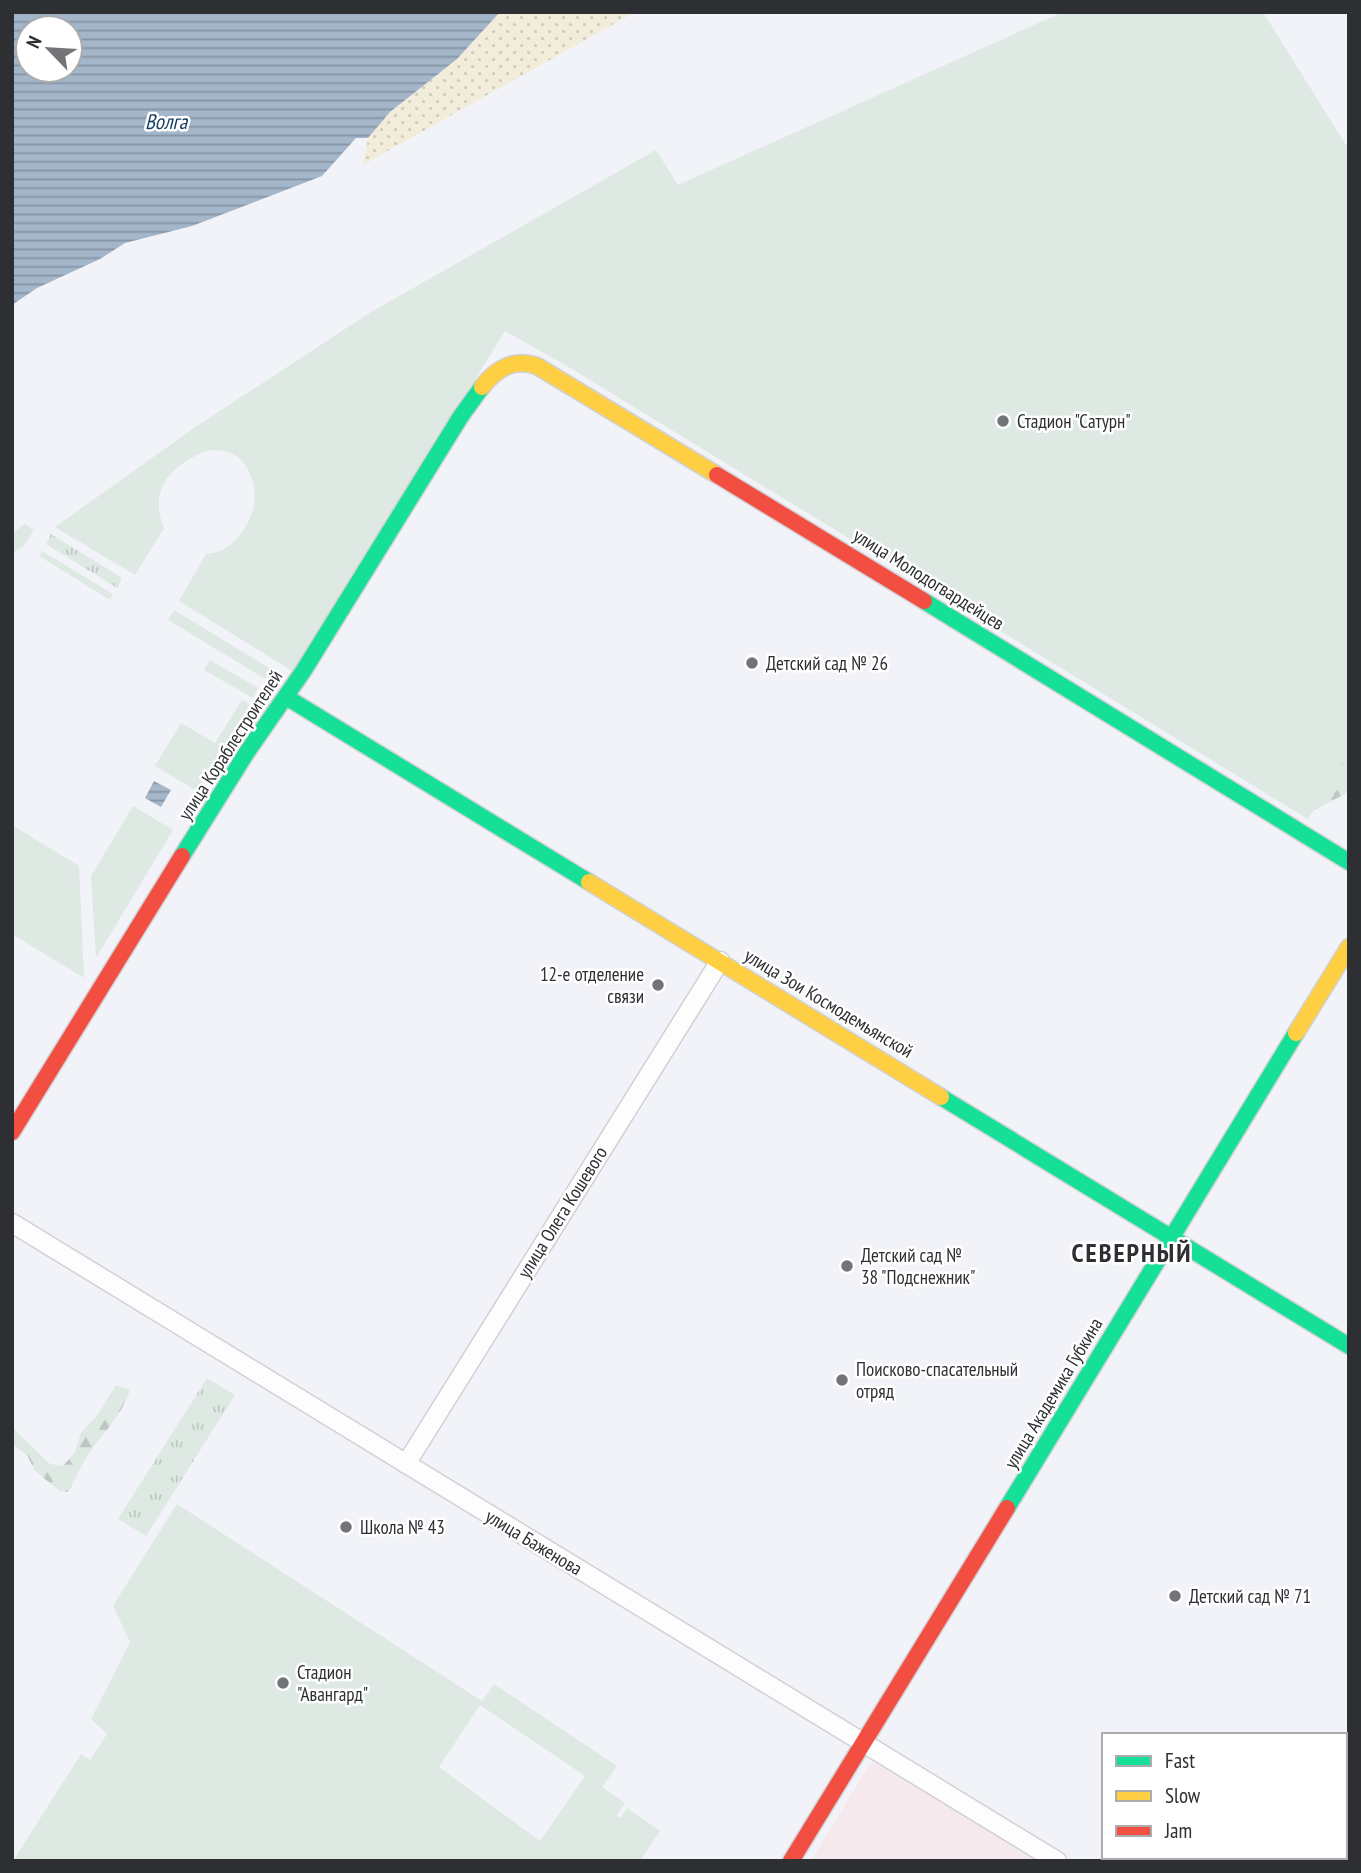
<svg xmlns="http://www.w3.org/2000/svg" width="1361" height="1873" font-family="'PT Sans Narrow',sans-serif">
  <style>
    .commercial { fill: #f6e9ee }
    .grass { fill: url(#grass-tufts) }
    .forest { fill: url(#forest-firs) }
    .sand { fill: url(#sand-dots) }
    .park { fill: #dde9e2; fill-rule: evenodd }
    .water { fill: url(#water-rules); fill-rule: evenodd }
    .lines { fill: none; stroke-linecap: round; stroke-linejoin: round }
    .street-casing { stroke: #d0d1d5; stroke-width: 21 }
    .fast-casing { stroke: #d0d1d5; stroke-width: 19 }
    .slow-casing { stroke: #d0d1d5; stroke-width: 19 }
    .jam-casing { stroke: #d0d1d5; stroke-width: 19 }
    .street { stroke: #fdfdfe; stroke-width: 18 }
    .fast { stroke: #16e098; stroke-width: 16 }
    .slow { stroke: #ffcf43; stroke-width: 16 }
    .jam { stroke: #f24e42; stroke-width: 16 }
    .poi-dot { fill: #737478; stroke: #fefffe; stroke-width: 2.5 }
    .labels { text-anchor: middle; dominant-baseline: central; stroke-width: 5; stroke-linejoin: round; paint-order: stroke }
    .poi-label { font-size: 19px; fill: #2e2f33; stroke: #fefffe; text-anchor: start }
    .street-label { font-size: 19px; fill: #2e2f33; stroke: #fefffe }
    .water-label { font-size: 21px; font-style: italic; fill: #153e62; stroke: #fefffe }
    .district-label { font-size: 26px; font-weight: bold; letter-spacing: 2px; fill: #2e2f33; stroke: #fefffe }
  </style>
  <defs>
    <pattern id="grass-tufts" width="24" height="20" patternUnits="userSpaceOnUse" patternTransform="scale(1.75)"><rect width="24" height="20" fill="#dde9e2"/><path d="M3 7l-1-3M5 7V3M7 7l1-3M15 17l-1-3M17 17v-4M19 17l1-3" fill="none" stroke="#bec8c2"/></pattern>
    <pattern id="forest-firs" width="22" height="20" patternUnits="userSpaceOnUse" patternTransform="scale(1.75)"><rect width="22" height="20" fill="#dde9e2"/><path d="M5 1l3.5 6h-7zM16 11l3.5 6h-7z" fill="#bec8c2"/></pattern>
    <pattern id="sand-dots" width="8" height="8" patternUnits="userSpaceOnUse" patternTransform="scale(1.75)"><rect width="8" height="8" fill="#f2edda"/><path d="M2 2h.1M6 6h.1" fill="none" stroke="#d0ccbc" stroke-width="1.8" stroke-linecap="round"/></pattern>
    <pattern id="water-rules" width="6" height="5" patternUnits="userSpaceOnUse" patternTransform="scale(1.75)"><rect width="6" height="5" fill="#a4b6c9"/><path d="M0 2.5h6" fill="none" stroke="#8694a4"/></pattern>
  </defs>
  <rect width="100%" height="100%" fill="#f2f3f8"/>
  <polygon class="commercial" points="877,1762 881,1764 1040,1861 811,1861 869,1765"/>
  <g class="grass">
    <polygon points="51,534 122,578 117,588 46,544"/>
    <polygon points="42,551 113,594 110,600 39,556"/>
    <polygon points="207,1378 235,1395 146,1536 118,1519"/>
  </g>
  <g class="forest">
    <polygon points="1349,733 1349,788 1345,794 1307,814"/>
    <path d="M 116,1385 L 130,1390 C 122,1415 105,1431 90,1452 C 82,1464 75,1478 69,1492 L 60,1491 L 35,1471 L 27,1455 L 12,1444 L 12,1427 L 50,1464 L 63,1466 L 75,1452 L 81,1433 L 98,1414 Z"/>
  </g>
  <polygon class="sand" points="500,12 635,12 363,165 368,138 390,112 457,59"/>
  <g class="park">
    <path d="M 1063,12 L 1263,12 L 1349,150 L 1349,752 L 1308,819 L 567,366 L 505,331 L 294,672 L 179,601 L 206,554 C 228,552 241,538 250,518 C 262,491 250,448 213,450 C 204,451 196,455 188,460 C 161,476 152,499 164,528 L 135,575 L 55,527 L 194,428 L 371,312 L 656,150 L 678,185 Z"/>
    <polygon points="25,524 34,530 24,546 12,553 12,533"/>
    <polygon points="174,610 284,677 264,678 168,620"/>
    <polygon points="210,660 258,688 253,698 204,670"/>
    <polygon points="242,700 250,704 197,791 155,766 181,723 215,743"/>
    <polygon points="133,806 173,830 96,958 91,876"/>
    <polygon points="12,825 79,866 84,978 12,934"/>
    <path d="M 177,1504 L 482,1701 L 494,1684 L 617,1766 L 602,1787 L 625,1803 L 616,1816 L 620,1818 L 627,1808 L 660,1831 L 640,1861 L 13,1861 L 81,1754 L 90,1760 L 107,1734 L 91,1719 L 130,1642 L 113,1606 ZM 480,1705 L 585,1776 L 540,1841 L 439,1767 Z"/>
  </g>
  <g class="water">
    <path d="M 12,12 L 500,12 L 457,59 L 390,112 L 368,138 L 356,138 L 322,176 L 192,226 L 125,243 L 100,259 L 37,288 L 12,305 ZM 28,28 L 70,28 L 70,70 L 28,70 Z"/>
    <polygon points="154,781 171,790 161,807 145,798"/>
  </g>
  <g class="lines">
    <g class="street-casing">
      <g id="street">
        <polyline points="12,1223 1057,1861"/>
        <polyline points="406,1464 720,961"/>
        <polyline points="1345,1821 1349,1816"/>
        <polyline points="1321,1861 1323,1857"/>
      </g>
    </g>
    <g class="fast-casing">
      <g id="fast">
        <polyline points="924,601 1349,862"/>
        <polyline points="286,697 589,882"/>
        <polyline points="182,856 247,752 304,670 461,416 482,387"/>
        <polyline points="941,1097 1349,1346"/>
        <polyline points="1007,1508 1296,1033"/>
      </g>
    </g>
    <g class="slow-casing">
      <g id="slow">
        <path d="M 482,387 C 497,368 514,358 537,366 L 717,475"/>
        <polyline points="589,882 941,1097"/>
        <polyline points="1296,1033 1349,947"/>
      </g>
    </g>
    <g class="jam-casing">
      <g id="jam">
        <polyline points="717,475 924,601"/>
        <polyline points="12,1132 182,856"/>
        <polyline points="791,1861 1007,1508"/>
      </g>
    </g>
    <use href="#street" class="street"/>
    <use href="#fast" class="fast"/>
    <use href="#slow" class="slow"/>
    <use href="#jam" class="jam"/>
  </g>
  <g class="poi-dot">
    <circle cx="1003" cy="421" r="7"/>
    <circle cx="752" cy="663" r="7"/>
    <circle cx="658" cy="985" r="7"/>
    <circle cx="847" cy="1266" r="7"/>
    <circle cx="842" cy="1380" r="7"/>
    <circle cx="346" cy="1527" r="7"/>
    <circle cx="1175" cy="1596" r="7"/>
    <circle cx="283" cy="1683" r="7"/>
  </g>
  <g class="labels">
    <g class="poi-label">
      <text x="1017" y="421">Стадион "Сатурн"</text>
      <text x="766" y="663">Детский сад № 26</text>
      <text x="644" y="974" text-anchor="end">12-е отделение<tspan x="644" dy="22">связи</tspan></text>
      <text x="861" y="1255">Детский сад №<tspan x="861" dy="22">38 "Подснежник"</tspan></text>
      <text x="856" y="1369">Поисково-спасательный<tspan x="856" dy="22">отряд</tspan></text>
      <text x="360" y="1527">Школа № 43</text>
      <text x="1189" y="1596">Детский сад № 71</text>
      <text x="297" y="1672">Стадион<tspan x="297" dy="22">"Авангард"</tspan></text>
    </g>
    <g class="street-label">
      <text transform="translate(929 579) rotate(32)">улица Молодогвардейцев</text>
      <text transform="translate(230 745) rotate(-57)">улица Кораблестроителей</text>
      <text transform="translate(829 1003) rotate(31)">улица Зои Космодемьянской</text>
      <text transform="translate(562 1212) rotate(-58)">улица Олега Кошевого</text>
      <text transform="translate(1053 1393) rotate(-59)">улица Академика Губкина</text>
      <text transform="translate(534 1542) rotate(31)">улица Баженова</text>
    </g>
    <g class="water-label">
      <text x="166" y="121">Волга</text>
    </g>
    <g class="district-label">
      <text x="1132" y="1252">СЕВЕРНЫЙ</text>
    </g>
  </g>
  <rect width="1361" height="1873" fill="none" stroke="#2e2f33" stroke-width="28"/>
  <rect x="1102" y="1733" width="245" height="126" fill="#fefffe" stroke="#abacad" stroke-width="2"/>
  <rect x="1116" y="1756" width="35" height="10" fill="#16e098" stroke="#abacad" stroke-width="2"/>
  <text x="1165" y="1768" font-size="21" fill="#2e2f33">Fast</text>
  <rect x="1116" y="1791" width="35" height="10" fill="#ffcf43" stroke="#abacad" stroke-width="2"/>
  <text x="1165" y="1803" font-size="21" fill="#2e2f33">Slow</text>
  <rect x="1116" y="1826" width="35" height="10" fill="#f24e42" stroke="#abacad" stroke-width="2"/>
  <text x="1165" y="1838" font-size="21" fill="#2e2f33">Jam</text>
  <g transform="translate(49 49) rotate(295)"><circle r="33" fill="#fefffe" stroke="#abacad" stroke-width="2"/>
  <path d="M0-5L12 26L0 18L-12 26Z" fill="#737478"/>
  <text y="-10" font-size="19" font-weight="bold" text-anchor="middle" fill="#2e2f33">N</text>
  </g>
</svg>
